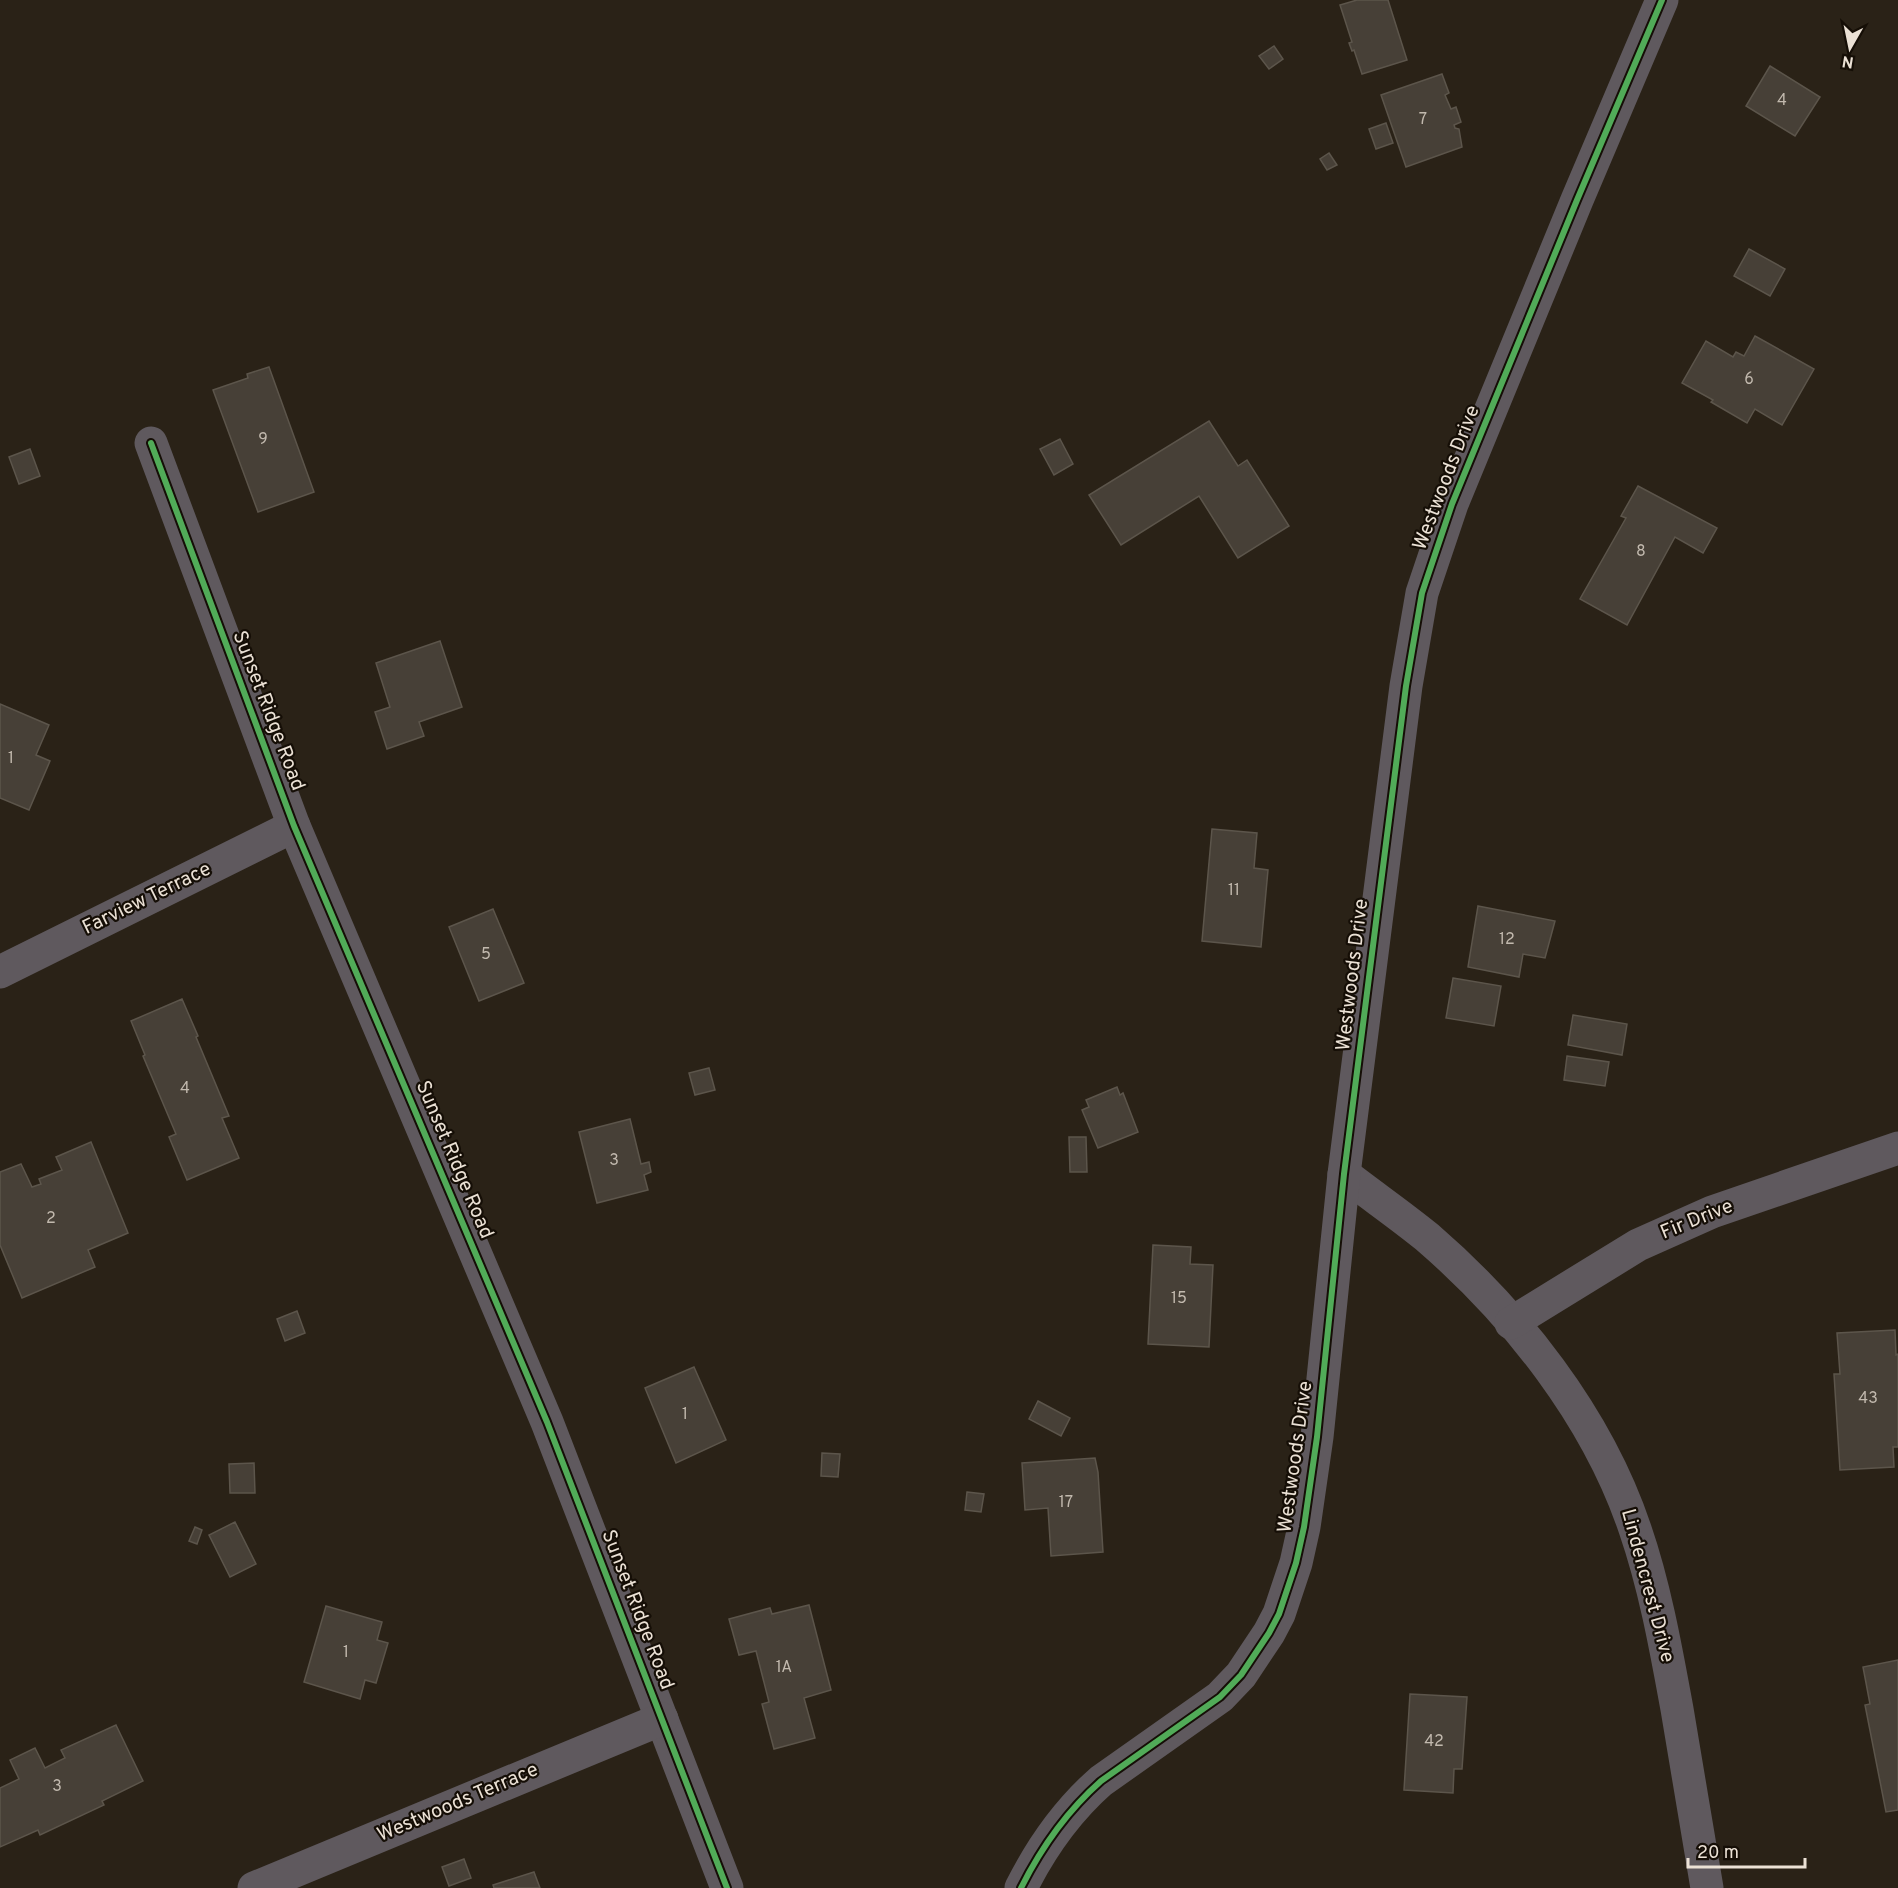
<svg xmlns="http://www.w3.org/2000/svg" width="1898" height="1888" font-family="Overpass,sans-serif">
  <style>
    .building { fill: #474037; stroke: #5c554b; stroke-width: 1.5 }
    .lines { fill: none; stroke-linecap: round; stroke-linejoin: round }
    .street { stroke: #5f595e; stroke-width: 33 }
    .cycleway-casing { stroke: #150e06; stroke-width: 10 }
    .cycleway { stroke: #51ab58; stroke-width: 6 }
    .labels { text-anchor: middle; dominant-baseline: central; stroke-width: 4.5; stroke-linejoin: round; paint-order: stroke }
    .number-label { font-size: 16px; fill: #c2b9ae }
    .street-label { font-size: 20px; fill: #ebe1d5; stroke: #150e06 }
  </style>
  <rect width="100%" height="100%" fill="#2a2217"/>
  <g class="building">
    <polygon points="1357,0 1388,0 1407,60 1362,74 1354,50 1352,51 1349,43 1352,42 1340,5"/>
    <polygon points="1274,46 1283,59 1269,69 1259,56"/>
    <polygon points="1770,66 1820,97 1795,136 1746,106"/>
    <polygon points="1442,74 1449,93 1445,95 1451,109 1456,107 1461,122 1454,125 1455,128 1459,129 1462,147 1406,167 1381,95"/>
    <polygon points="1386,123 1393,143 1376,149 1369,129"/>
    <polygon points="1329,153 1337,165 1327,170 1320,159"/>
    <polygon points="1749,249 1785,269 1770,296 1734,276"/>
    <polygon points="1755,336 1814,369 1782,425 1755,409 1747,423 1711,402 1713,400 1682,383 1706,341 1733,357 1736,352 1744,356"/>
    <polygon points="269,367 314,492 258,512 213,390 248,378 247,374"/>
    <polygon points="1209,421 1238,466 1247,460 1289,526 1238,558 1199,496 1121,545 1089,495"/>
    <polygon points="1060,439 1073,464 1054,475 1040,449"/>
    <polygon points="30,449 40,476 19,484 9,457"/>
    <polygon points="1638,486 1717,528 1703,553 1675,537 1627,625 1580,599 1626,518 1621,516"/>
    <polygon points="440,641 462,707 419,722 424,736 387,749 375,712 390,707 376,663"/>
    <polygon points="0,704 49,725 36,755 50,761 29,810 0,798"/>
    <polygon points="1212,829 1257,833 1254,868 1268,870 1261,947 1202,941"/>
    <polygon points="1478,906 1555,921 1545,958 1523,954 1519,977 1468,967"/>
    <polygon points="493,909 524,983 479,1001 449,927"/>
    <polygon points="1453,978 1501,986 1494,1026 1446,1018"/>
    <polygon points="182,999 198,1036 196,1037 229,1116 222,1118 239,1158 187,1180 169,1137 176,1134 143,1056 145,1055 131,1021"/>
    <polygon points="1573,1015 1627,1024 1622,1055 1568,1045"/>
    <polygon points="1567,1056 1609,1062 1605,1086 1564,1080"/>
    <polygon points="709,1068 715,1090 695,1095 689,1073"/>
    <polygon points="1117,1087 1120,1095 1123,1093 1138,1132 1098,1148 1082,1110 1089,1107 1086,1100"/>
    <polygon points="630,1119 641,1164 649,1162 651,1172 644,1175 648,1190 597,1203 579,1132"/>
    <polygon points="1069,1137 1086,1137 1087,1172 1070,1172"/>
    <polygon points="91,1142 128,1233 88,1250 95,1267 22,1298 0,1245 0,1172 21,1164 32,1187 41,1184 39,1179 62,1170 56,1157"/>
    <polygon points="1153,1245 1191,1247 1190,1264 1213,1265 1209,1347 1148,1344"/>
    <polygon points="297,1311 305,1333 285,1341 277,1319"/>
    <polygon points="1895,1330 1896,1355 1898,1354 1898,1447 1893,1447 1894,1467 1840,1470 1834,1374 1840,1374 1837,1333"/>
    <polygon points="694,1367 726,1440 676,1463 645,1388"/>
    <polygon points="1038,1401 1070,1418 1061,1436 1029,1419"/>
    <polygon points="822,1453 840,1454 838,1477 821,1476"/>
    <polygon points="1095,1458 1098,1472 1103,1552 1051,1556 1048,1508 1025,1510 1022,1463"/>
    <polygon points="254,1463 255,1493 230,1493 229,1464"/>
    <polygon points="967,1492 984,1494 981,1512 965,1510"/>
    <polygon points="235,1522 256,1564 230,1577 209,1535"/>
    <polygon points="195,1527 202,1530 197,1544 189,1541"/>
    <polygon points="809,1605 831,1690 804,1698 815,1738 774,1749 762,1704 769,1702 756,1651 739,1655 729,1619 770,1608 772,1614"/>
    <polygon points="326,1606 382,1622 377,1640 388,1643 376,1683 365,1680 360,1699 304,1682"/>
    <polygon points="1898,1660 1898,1810 1886,1812 1865,1705 1870,1704 1863,1667"/>
    <polygon points="1410,1694 1467,1697 1462,1769 1454,1769 1453,1793 1404,1790"/>
    <polygon points="116,1725 143,1781 102,1801 104,1805 40,1835 38,1830 0,1847 0,1788 19,1779 10,1760 35,1748 45,1768 65,1758 61,1750"/>
    <polygon points="464,1859 471,1878 449,1886 442,1867"/>
    <polygon points="534,1872 540,1888 494,1888 493,1885"/>
  </g>
  <g class="lines">
    <g class="street">
      <polyline points="151,443 294,826 547,1422 727,1888"/>
      <polyline points="0,972 294,826"/>
      <path d="M 1344,1174 C 1371,1195 1400,1215 1427,1237 C 1516,1314 1597,1416 1635,1529 C 1655,1587 1666,1649 1677,1709 C 1687,1769 1697,1828 1707,1888"/>
      <polyline points="1511,1323 1638,1245 1712,1212 1898,1148"/>
      <polyline points="254,1888 662,1719"/>
      <path d="M 1021,1888 C 1041,1848 1067,1811 1101,1781 L 1220,1697 L 1241,1675 L 1269,1633 L 1279,1614 L 1296,1563 L 1304,1527 L 1317,1437 L 1344,1174 L 1406,686 L 1422,593 L 1452,504 L 1577,200 L 1662,0"/>
    </g>
    <g class="cycleway-casing">
      <g id="cycleway">
        <polyline points="151,443 294,826 547,1422 727,1888"/>
        <path d="M 1021,1888 C 1041,1848 1067,1811 1101,1781 L 1220,1697 L 1241,1675 L 1269,1633 L 1279,1614 L 1296,1563 L 1304,1527 L 1317,1437 L 1344,1174 L 1406,686 L 1422,593 L 1452,504 L 1577,200 L 1662,0"/>
      </g>
    </g>
    <use href="#cycleway" class="cycleway"/>
  </g>
  <g class="labels">
    <g class="number-label">
      <text x="1782" y="101">4</text>
      <text x="1423" y="120">7</text>
      <text x="1749" y="380">6</text>
      <text x="263" y="440">9</text>
      <text x="1641" y="552">8</text>
      <text x="11" y="759">1</text>
      <text x="1234" y="891">11</text>
      <text x="1507" y="940">12</text>
      <text x="486" y="955">5</text>
      <text x="185" y="1089">4</text>
      <text x="614" y="1161">3</text>
      <text x="51" y="1219">2</text>
      <text x="1179" y="1299">15</text>
      <text x="1868" y="1399">43</text>
      <text x="685" y="1415">1</text>
      <text x="1066" y="1503">17</text>
      <text x="346" y="1653">1</text>
      <text x="784" y="1668">1A</text>
      <text x="1434" y="1742">42</text>
      <text x="57" y="1787">3</text>
    </g>
    <g class="street-label">
      <text transform="translate(1447 478) rotate(-69)">Westwoods Drive</text>
      <text transform="translate(268 711) rotate(69)">Sunset Ridge Road</text>
      <text transform="translate(147 899) rotate(-26)">Farview Terrace</text>
      <text transform="translate(1353 975) rotate(-83)">Westwoods Drive</text>
      <text transform="translate(454 1160) rotate(67)">Sunset Ridge Road</text>
      <text transform="translate(1697 1220) rotate(-22)">Fir Drive</text>
      <text transform="translate(1296 1457) rotate(-82)">Westwoods Drive</text>
      <text transform="translate(1647 1586) rotate(75)">Lindencrest Drive</text>
      <text transform="translate(637 1610) rotate(69)">Sunset Ridge Road</text>
      <text transform="translate(458 1803) rotate(-23)">Westwoods Terrace</text>
    </g>
  </g>
  <g transform="translate(1850 48) rotate(189)" stroke="#150e06" stroke-width="4.5" paint-order="stroke">
  <path d="M0-4.5L10 22L0 15L-10 22Z" fill="#ebe1d5"/>
  <text y="-9" font-size="16" font-weight="bold" text-anchor="middle" fill="#ebe1d5">N</text>
  </g>
  <path d="M1688 1858v9h117v-9" fill="none" stroke="#ebe1d5" stroke-width="3"/>
  <text x="1697" y="1858" font-size="18" fill="#ebe1d5" stroke="#150e06" stroke-width="4.5" paint-order="stroke">20 m</text>
</svg>
